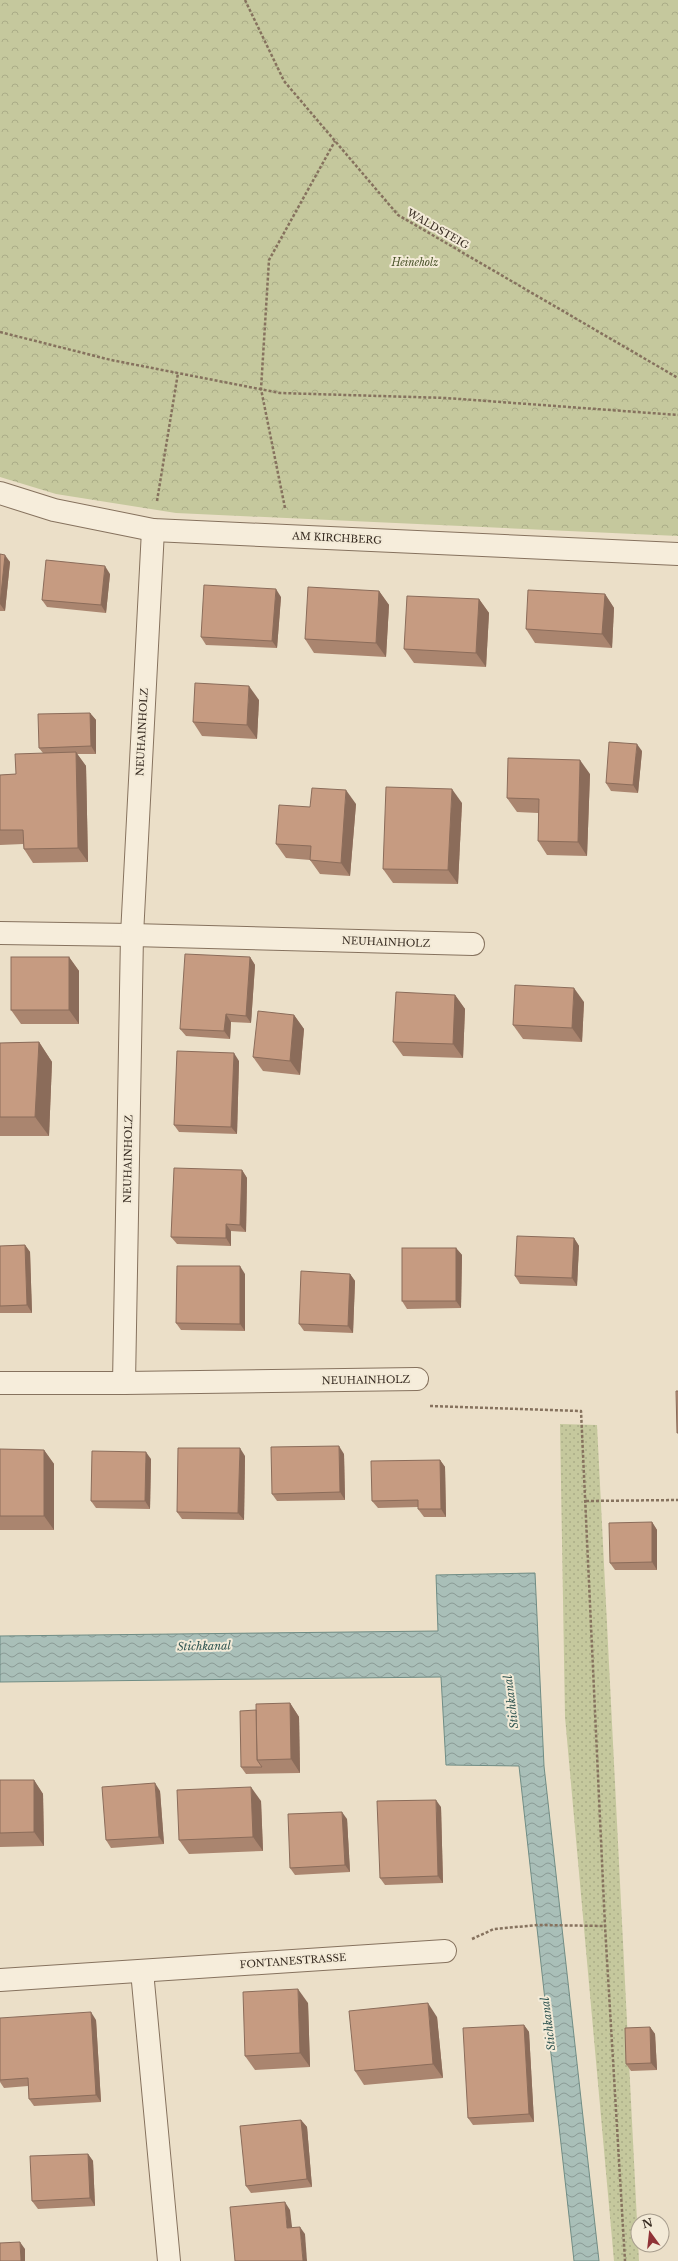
<svg xmlns="http://www.w3.org/2000/svg" width="678" height="2261" font-family="'Libre Baskerville',serif">
  <style>
    .grass { fill: url(#grass-dots) }
    .forest { fill: url(#forest-crowns) }
    .water { fill: url(#water-waves); stroke: #708d85 }
    .lines { fill: none; stroke-linecap: round; stroke-linejoin: round }
    .minor-casing { stroke: #86725e; stroke-width: 24 }
    .path { stroke: #86725e; stroke-width: 2.5; stroke-dasharray: 3 2; stroke-linecap: butt }
    .minor { stroke: #f6eddb; stroke-width: 22 }
    .wall { fill: #aa856f }
    .shaded-wall { fill: #8b6c5a }
    .building { fill: #c69b81; stroke: #8b6c5a }
    .labels { text-anchor: middle; dominant-baseline: central; stroke-width: 4; stroke-linejoin: round; paint-order: stroke }
    .street-label { font-size: 10px; fill: #372b21; stroke: #f3ead7 }
    .park-label { font-size: 10px; font-style: italic; fill: #495229; stroke: #f3ead7 }
    .water-label { font-size: 11px; font-style: italic; fill: #315652; stroke: #f3ead7 }
  </style>
  <defs>
    <pattern id="grass-dots" width="8" height="8" patternUnits="userSpaceOnUse"><rect width="8" height="8" fill="#c5c89d"/><path d="M2 2h.1M6 6h.1" fill="none" stroke="#aaac87" stroke-width="1.8" stroke-linecap="round"/></pattern>
    <pattern id="forest-crowns" width="20" height="18" patternUnits="userSpaceOnUse"><rect width="20" height="18" fill="#c5c89d"/><path d="M2 6a3 3 0 1 1 6 0M12 15a3 3 0 1 1 6 0" fill="none" stroke="#aaac87"/></pattern>
    <pattern id="water-waves" width="16" height="10" patternUnits="userSpaceOnUse"><rect width="16" height="10" fill="#a9bfb8"/><path d="M0 5q4-4 8 0t8 0" fill="none" stroke="#8a9b95"/></pattern>
  </defs>
  <rect width="100%" height="100%" fill="#ebdfc8"/>
  <polygon class="grass" points="560,1424 597,1425 639,2261 614,2261 565,1717"/>
  <polygon class="forest" points="0,0 678,0 678,536 176,513 56,494 0,477"/>
  <polygon class="water" points="535,1573 544,1766 599,2261 574,2261 519,1766 446,1765 441,1677 0,1682 0,1636 438,1631 436,1575"/>
  <g class="lines">
    <g class="minor-casing">
      <g id="minor">
        <polyline points="0,493 54,510 153,530 678,554"/>
        <polyline points="0,933 132,935 473,944"/>
        <polyline points="0,1383 124,1383 417,1379"/>
        <polyline points="124,1383 132,935 153,530"/>
        <polyline points="142,1971 169,2261"/>
        <polyline points="0,1980 445,1951"/>
      </g>
    </g>
    <g class="path">
      <polyline points="245,0 284,81 398,215 678,378"/>
      <polyline points="0,332 111,360 280,393 446,398 678,415"/>
      <polyline points="157,501 178,373"/>
      <polyline points="285,508 261,389 269,260 335,141"/>
      <polyline points="430,1406 581,1411 605,1926 625,2261"/>
      <polyline points="586,1501 678,1500"/>
      <polyline points="472,1939 494,1929 538,1925 605,1926"/>
    </g>
    <use href="#minor" class="minor"/>
  </g>
  <g class="wall">
    <polygon points="0,554 10,562 5,611 0,611"/>
    <polygon points="110,574 106,613 47,607 42,600"/>
    <polygon points="379,591 389,605 386,657 314,653 305,639"/>
    <polygon points="605,594 614,608 612,648 535,643 526,629"/>
    <polygon points="281,597 277,648 206,645 201,637"/>
    <polygon points="479,599 489,613 486,667 414,663 404,649"/>
    <polygon points="259,700 257,739 202,736 193,722"/>
    <polygon points="90,713 96,720 96,754 77,754 86,766 88,862 33,863 24,849 23,844 0,845 0,775 16,774 43,753 39,748"/>
    <polygon points="642,751 638,793 611,791 606,783"/>
    <polygon points="590,774 587,856 547,855 538,841 538,813 517,812 507,798"/>
    <polygon points="462,803 458,884 393,883 383,869"/>
    <polygon points="356,804 350,876 320,874 310,860 286,858 276,844 310,807"/>
    <polygon points="69,957 79,971 79,1024 21,1024 11,1010"/>
    <polygon points="250,957 255,965 251,1023 231,1022 230,1039 186,1036 180,1029"/>
    <polygon points="455,995 465,1009 463,1058 403,1056 393,1042"/>
    <polygon points="584,1002 582,1042 523,1039 513,1025"/>
    <polygon points="294,1015 304,1029 300,1075 263,1071 253,1057"/>
    <polygon points="39,1042 52,1062 49,1136 0,1136 0,1043"/>
    <polygon points="239,1061 237,1134 179,1132 174,1125"/>
    <polygon points="242,1170 247,1178 246,1232 231,1231 231,1246 177,1244 171,1237"/>
    <polygon points="574,1238 579,1246 577,1286 520,1284 515,1276"/>
    <polygon points="25,1245 30,1252 32,1313 0,1313 0,1246"/>
    <polygon points="456,1248 462,1255 461,1308 407,1309 402,1301"/>
    <polygon points="245,1274 245,1331 181,1330 176,1323"/>
    <polygon points="350,1274 355,1281 353,1333 304,1331 299,1324"/>
    <polygon points="0,1449 44,1450 54,1464 54,1530 0,1530"/>
    <polygon points="344,1454 345,1500 277,1501 272,1494"/>
    <polygon points="245,1456 244,1520 182,1519 177,1512"/>
    <polygon points="151,1459 150,1509 96,1508 91,1501"/>
    <polygon points="440,1460 445,1467 446,1517 424,1517 418,1509 418,1507 378,1508 372,1501"/>
    <polygon points="652,1522 657,1530 657,1570 615,1570 610,1563"/>
    <polygon points="290,1703 299,1717 300,1773 246,1774 241,1767 256,1710"/>
    <polygon points="0,1780 34,1780 43,1794 44,1846 0,1847"/>
    <polygon points="160,1791 164,1844 111,1848 106,1840"/>
    <polygon points="261,1801 263,1851 189,1854 179,1840"/>
    <polygon points="441,1807 443,1883 385,1885 380,1878"/>
    <polygon points="347,1819 350,1872 295,1875 290,1868"/>
    <polygon points="308,2003 310,2067 255,2070 245,2056"/>
    <polygon points="437,2017 443,2078 364,2085 355,2071"/>
    <polygon points="0,2018 96,2020 101,2102 34,2106 29,2099 28,2086 4,2088 0,2082"/>
    <polygon points="524,2025 529,2032 534,2122 473,2125 468,2118"/>
    <polygon points="650,2027 655,2034 657,2070 631,2071 626,2064"/>
    <polygon points="301,2120 307,2127 312,2187 251,2193 246,2186"/>
    <polygon points="88,2154 93,2161 95,2206 38,2209 32,2201"/>
  </g>
  <g class="shaded-wall">
    <polygon points="5,555 10,562 5,611 0,604"/>
    <polygon points="105,566 110,574 106,613 101,605"/>
    <polygon points="276,589 281,597 277,648 272,641"/>
    <polygon points="379,591 389,605 386,657 376,643"/>
    <polygon points="605,594 614,608 612,648 602,634"/>
    <polygon points="479,599 489,613 486,667 476,653"/>
    <polygon points="249,686 259,700 257,739 247,725"/>
    <polygon points="90,713 96,720 96,754 91,746"/>
    <polygon points="637,744 642,751 638,793 633,785"/>
    <polygon points="76,752 86,766 88,862 78,848"/>
    <polygon points="580,760 590,774 587,856 578,842"/>
    <polygon points="452,789 462,803 458,884 448,870"/>
    <polygon points="346,790 356,804 350,876 341,863"/>
    <polygon points="69,957 79,971 79,1024 69,1010"/>
    <polygon points="250,957 255,965 251,1023 246,1016"/>
    <polygon points="574,988 584,1002 582,1042 572,1028"/>
    <polygon points="455,995 465,1009 463,1058 453,1044"/>
    <polygon points="226,1014 231,1022 230,1039 224,1031"/>
    <polygon points="294,1015 304,1029 300,1075 290,1061"/>
    <polygon points="39,1042 52,1062 49,1136 35,1117"/>
    <polygon points="234,1053 239,1061 237,1134 231,1127"/>
    <polygon points="242,1170 247,1178 246,1232 240,1225"/>
    <polygon points="226,1224 231,1231 231,1246 226,1238"/>
    <polygon points="574,1238 579,1246 577,1286 572,1278"/>
    <polygon points="25,1245 30,1252 32,1313 27,1305"/>
    <polygon points="456,1248 462,1255 461,1308 456,1301"/>
    <polygon points="240,1266 245,1274 245,1331 240,1324"/>
    <polygon points="350,1274 355,1281 353,1333 348,1326"/>
    <polygon points="339,1446 344,1454 345,1500 340,1492"/>
    <polygon points="240,1448 245,1456 244,1520 238,1513"/>
    <polygon points="44,1450 54,1464 54,1530 44,1516"/>
    <polygon points="146,1452 151,1459 150,1509 145,1501"/>
    <polygon points="440,1460 445,1467 446,1517 441,1509"/>
    <polygon points="652,1522 657,1530 657,1570 652,1562"/>
    <polygon points="290,1703 299,1717 300,1773 291,1759"/>
    <polygon points="34,1780 43,1794 44,1846 34,1832"/>
    <polygon points="155,1783 160,1791 164,1844 159,1837"/>
    <polygon points="251,1787 261,1801 263,1851 253,1837"/>
    <polygon points="436,1800 441,1807 443,1883 438,1876"/>
    <polygon points="342,1812 347,1819 350,1872 345,1865"/>
    <polygon points="298,1989 308,2003 310,2067 300,2053"/>
    <polygon points="428,2003 437,2017 443,2078 433,2064"/>
    <polygon points="91,2012 96,2020 101,2102 96,2095"/>
    <polygon points="524,2025 529,2032 534,2122 529,2114"/>
    <polygon points="650,2027 655,2034 657,2070 651,2063"/>
    <polygon points="301,2120 307,2127 312,2187 307,2179"/>
    <polygon points="88,2154 93,2161 95,2206 90,2198"/>
    <polygon points="285,2202 290,2210 293,2235 287,2228"/>
    <polygon points="300,2227 305,2234 307,2261 303,2261"/>
    <polygon points="20,2242 25,2249 25,2261 21,2261"/>
  </g>
  <g class="building">
    <polygon points="0,554 5,555 0,604"/>
    <polygon points="46,560 105,566 101,605 42,600"/>
    <polygon points="204,585 276,589 272,641 201,637"/>
    <polygon points="308,587 379,591 376,643 305,639"/>
    <polygon points="528,590 605,594 602,634 526,629"/>
    <polygon points="407,596 479,599 476,653 404,649"/>
    <polygon points="195,683 249,686 247,725 193,722"/>
    <polygon points="90,713 91,746 39,748 38,714"/>
    <polygon points="609,742 637,744 633,785 606,783"/>
    <polygon points="76,752 78,848 24,849 23,830 0,830 0,775 16,774 15,754"/>
    <polygon points="508,758 580,760 578,842 538,841 539,799 507,798"/>
    <polygon points="386,787 452,789 448,870 383,869"/>
    <polygon points="312,788 346,790 341,863 310,860 311,846 276,844 279,805 310,807"/>
    <polygon points="185,954 250,957 246,1016 226,1014 224,1031 180,1029"/>
    <rect x="11" y="957" width="58" height="53"/>
    <polygon points="515,985 574,988 572,1028 513,1025"/>
    <polygon points="396,992 455,995 453,1044 393,1042"/>
    <polygon points="258,1011 294,1015 290,1061 253,1057"/>
    <polygon points="39,1042 35,1117 0,1117 0,1043"/>
    <polygon points="177,1051 234,1053 231,1127 174,1125"/>
    <polygon points="174,1168 242,1170 240,1225 226,1224 226,1238 171,1237"/>
    <polygon points="517,1236 574,1238 572,1278 515,1276"/>
    <polygon points="25,1245 27,1305 0,1306 0,1246"/>
    <rect x="402" y="1248" width="54" height="53"/>
    <polygon points="177,1266 240,1266 240,1324 176,1323"/>
    <polygon points="301,1271 350,1274 348,1326 299,1324"/>
    <polygon points="676,1391 678,1391 678,1433 677,1433"/>
    <polygon points="339,1446 340,1492 272,1494 271,1447"/>
    <polygon points="178,1448 240,1448 238,1513 177,1512"/>
    <polygon points="0,1449 44,1450 44,1516 0,1516"/>
    <polygon points="92,1451 146,1452 145,1501 91,1501"/>
    <polygon points="440,1460 441,1509 418,1509 418,1500 372,1501 371,1461"/>
    <polygon points="652,1522 652,1562 610,1563 609,1523"/>
    <polygon points="290,1703 291,1759 257,1760 256,1704"/>
    <polygon points="256,1710 257,1760 262,1767 241,1767 240,1711"/>
    <polygon points="0,1780 34,1780 34,1832 0,1833"/>
    <polygon points="155,1783 159,1837 106,1840 102,1787"/>
    <polygon points="251,1787 253,1837 179,1840 177,1790"/>
    <polygon points="436,1800 438,1876 380,1878 377,1801"/>
    <polygon points="342,1812 345,1865 290,1868 288,1814"/>
    <polygon points="298,1989 300,2053 245,2056 243,1992"/>
    <polygon points="428,2003 433,2064 355,2071 349,2011"/>
    <polygon points="91,2012 96,2095 29,2099 28,2078 0,2080 0,2018"/>
    <polygon points="524,2025 529,2114 468,2118 463,2028"/>
    <polygon points="650,2027 651,2063 626,2064 625,2028"/>
    <polygon points="301,2120 307,2179 246,2186 240,2126"/>
    <polygon points="88,2154 90,2198 32,2201 30,2156"/>
    <polygon points="285,2202 287,2228 300,2227 303,2261 235,2261 230,2207"/>
    <polygon points="20,2242 21,2261 0,2261 0,2243"/>
  </g>
  <g class="labels">
    <g class="street-label">
      <text transform="translate(438 229) rotate(30)">WALDSTEIG</text>
      <text transform="translate(337 538) rotate(3)">AM KIRCHBERG</text>
      <text transform="translate(142 732) rotate(-87)">NEUHAINHOLZ</text>
      <text transform="translate(386 942) rotate(2)">NEUHAINHOLZ</text>
      <text transform="translate(128 1159) rotate(-89)">NEUHAINHOLZ</text>
      <text transform="translate(366 1380) rotate(-1)">NEUHAINHOLZ</text>
      <text transform="translate(293 1961) rotate(-4)">FONTANESTRASSE</text>
    </g>
    <g class="park-label">
      <text x="415" y="262">Heineholz</text>
    </g>
    <g class="water-label">
      <text transform="translate(204 1646) rotate(-1)">Stichkanal</text>
      <text transform="translate(511 1702) rotate(-97)">Stichkanal</text>
      <text transform="translate(548 2024) rotate(-97)">Stichkanal</text>
    </g>
  </g>
  <g transform="translate(650 2233) rotate(345)"><circle r="19" fill="#f3ead7" stroke="#a89e8e"/>
  <path d="M0-3L7 15L0 10L-7 15Z" fill="#903337"/>
  <text y="-6" font-size="11" font-weight="bold" text-anchor="middle" fill="#372b21">N</text>
  </g>
</svg>
